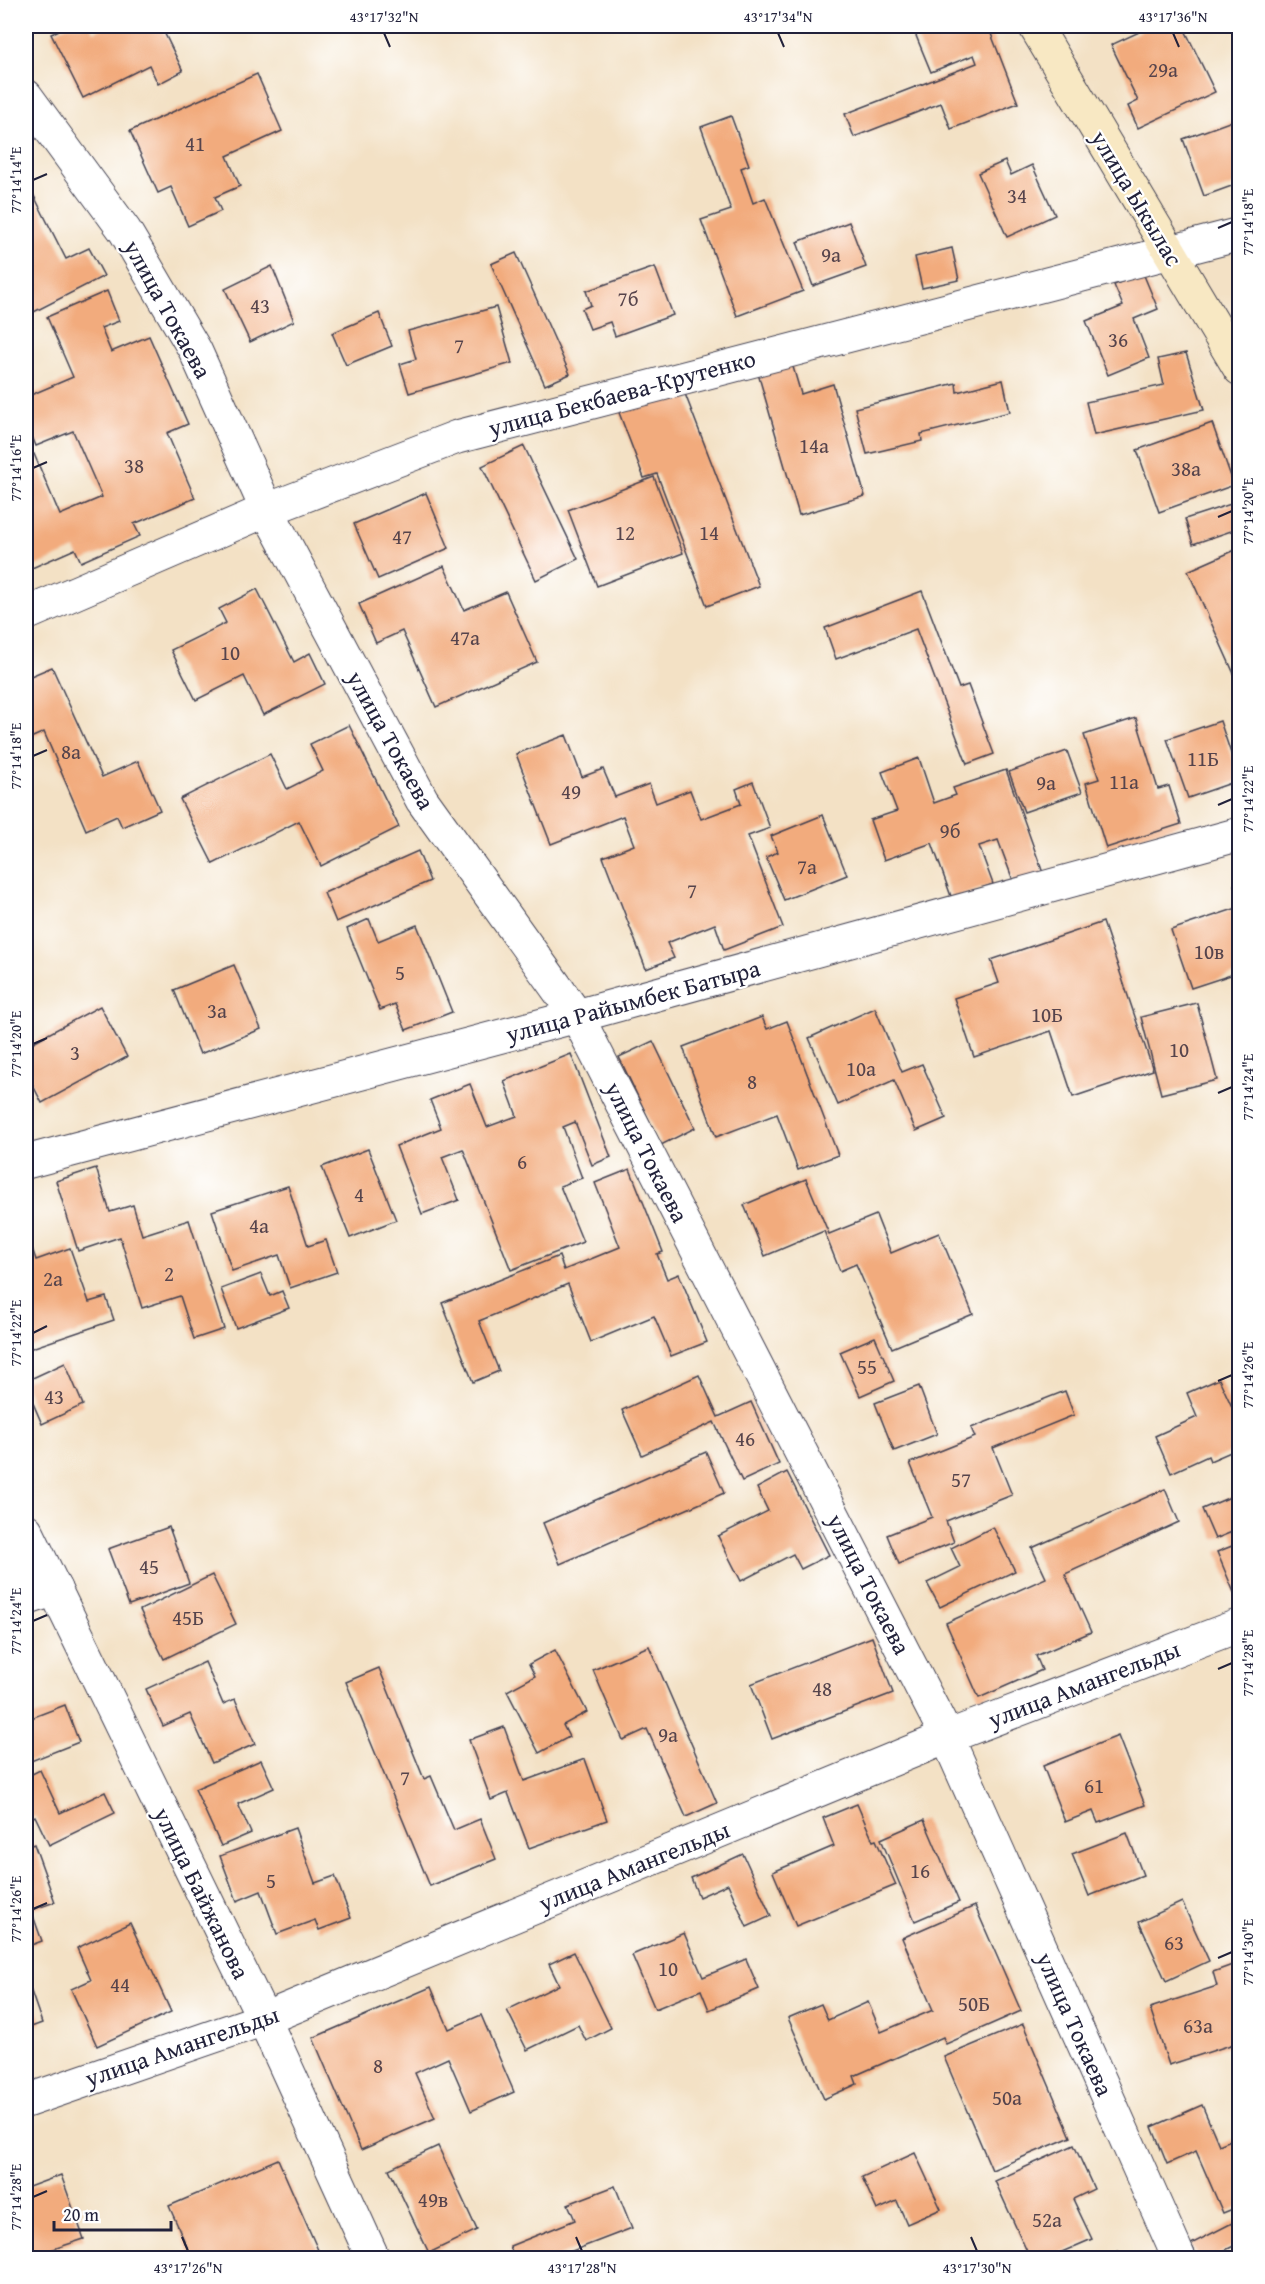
<svg xmlns="http://www.w3.org/2000/svg" width="1265" height="2284" font-family="'Gentium Book Plus',serif">
  <style>
    .building { fill: #f2ab7d }
    .lines { fill: none; stroke-linecap: round; stroke-linejoin: round }
    .street-casing { stroke: #413f50; stroke-width: 35 }
    .secondary-casing { stroke: #413f50; stroke-width: 35 }
    .street { stroke: #fff; stroke-width: 33 }
    .secondary { stroke: #f8e8c3; stroke-width: 33 }
    .ticks { fill: none; stroke: #22223b; stroke-width: 2 }
    .labels { text-anchor: middle; dominant-baseline: central; stroke-width: 4.5; stroke-linejoin: round; paint-order: stroke }
    .number-label { font-size: 21px; fill: #56444c }
    .street-label { font-size: 24px; fill: #22223b; stroke: #fff }
    .neatline { fill: none; stroke: #22223b; stroke-width: 2 }
    .ticks-label { font-size: 15px; text-anchor: middle; fill: #22223b }
  </style>
  <rect width="100%" height="100%" fill="#fff"/>
  <filter id="ink" filterUnits="userSpaceOnUse"><feTurbulence type="fractalNoise" baseFrequency=".0167" numOctaves="2"/><feDisplacementMap in="SourceGraphic" scale="12" xChannelSelector="R" yChannelSelector="G"/><feConvolveMatrix kernelMatrix="1 2 1 2 8 2 1 2 1" color-interpolation-filters="sRGB"/></filter>
  <filter id="wash" filterUnits="userSpaceOnUse"><feTurbulence type="fractalNoise" baseFrequency=".008" numOctaves="4" result="noise"/><feDisplacementMap in="SourceGraphic" scale="24" xChannelSelector="R" yChannelSelector="G"/><feGaussianBlur stdDeviation="1.35" result="paint"/><feColorMatrix in="noise" values="0 0 0 0 0 0 0 0 0 0 0 0 0 0 0 0 0 1.4 0 .05"/><feComposite in="paint" operator="in"/></filter>
  <g filter="url(#wash)">
    <rect width="100%" height="100%" fill="#f3e1c5"/>
    <g id="blocks">
      <g class="building">
        <polygon points="67,26 90,26 94,32 107,26 161,26 183,71 158,84 149,65 83,98 51,34"/>
        <polygon points="869,26 890,26 872,33"/>
        <polygon points="912,26 988,26 1018,103 951,129 941,103 854,137 845,114 977,63 974,55 931,72"/>
        <polygon points="1152,26 1183,26 1215,92 1138,128 1128,106 1138,101 1111,45"/>
        <polygon points="257,74 282,131 227,156 240,186 215,197 221,211 188,226 171,187 158,193 130,131"/>
        <polygon points="731,116 749,165 741,168 753,203 765,198 803,291 737,316 701,220 731,210 701,127"/>
        <polygon points="1240,118 1240,183 1204,196 1183,139"/>
        <polygon points="1005,161 1011,175 1032,165 1055,215 1007,237 978,173"/>
        <polygon points="29,186 66,259 89,248 104,276 26,316 26,187"/>
        <polygon points="849,222 866,267 813,286 797,242"/>
        <polygon points="952,248 959,280 922,288 915,257"/>
        <polygon points="516,253 570,374 545,385 491,264"/>
        <polygon points="272,266 294,321 250,342 225,289"/>
        <polygon points="655,267 673,315 615,336 610,322 590,329 582,309 591,305 586,291"/>
        <polygon points="1143,273 1158,309 1134,319 1149,358 1108,375 1086,321 1123,306 1114,285"/>
        <polygon points="107,291 119,321 101,328 111,352 149,336 188,424 167,433 195,498 134,524 140,536 81,562 75,549 32,568 26,552 26,458 34,454 60,515 102,497 73,431 36,446 26,422 26,397 73,377 47,317"/>
        <polygon points="496,307 512,363 409,393 400,364 416,359 408,331"/>
        <polygon points="379,313 392,346 346,365 332,333"/>
        <polygon points="1186,353 1204,410 1094,435 1086,402 1164,385 1158,359"/>
        <polygon points="791,360 801,394 833,384 865,496 799,515 757,370"/>
        <polygon points="1003,380 1010,412 921,434 922,441 867,454 855,408 956,383 957,392"/>
        <polygon points="682,386 759,586 707,606 657,474 644,478 618,410"/>
        <polygon points="1212,423 1234,485 1159,512 1137,450"/>
        <polygon points="524,446 578,559 536,580 482,466"/>
        <polygon points="654,477 683,553 597,586 568,510"/>
        <polygon points="426,493 449,548 378,579 354,524"/>
        <polygon points="1240,501 1240,528 1193,544 1185,519"/>
        <polygon points="1240,548 1240,674 1235,676 1188,571"/>
        <polygon points="444,566 464,610 506,592 537,662 436,707 402,631 376,643 359,604"/>
        <polygon points="257,589 294,662 310,653 325,684 263,715 244,676 196,700 171,650 226,623 219,609"/>
        <polygon points="922,591 959,688 968,685 994,754 967,764 916,629 836,659 825,628"/>
        <polygon points="52,667 102,777 138,761 160,810 122,827 117,816 86,830 44,732 26,740 26,678"/>
        <polygon points="1136,718 1158,789 1169,786 1181,824 1106,848 1086,783 1099,779 1084,735"/>
        <polygon points="1220,721 1240,780 1188,798 1167,739"/>
        <polygon points="349,725 399,827 321,866 299,821 213,864 180,799 270,754 287,789 323,771 310,744"/>
        <polygon points="566,735 582,777 603,769 615,797 649,784 656,803 690,790 701,819 741,804 736,789 753,782 770,828 748,836 783,927 724,950 715,924 667,943 674,958 646,969 603,857 634,845 623,816 551,844 516,754"/>
        <polygon points="1067,751 1082,792 1024,812 1009,772"/>
        <polygon points="919,758 934,803 956,795 953,788 1006,770 1043,873 1014,883 998,840 979,846 993,884 952,899 932,843 884,860 870,820 897,811 882,772"/>
        <polygon points="823,815 847,875 784,900 766,857 778,852 771,836"/>
        <polygon points="418,851 430,881 336,922 324,893"/>
        <polygon points="1240,883 1240,900 1239,901 1234,885"/>
        <polygon points="1240,907 1240,972 1191,988 1171,930"/>
        <polygon points="369,919 378,941 417,925 452,1012 406,1030 395,1004 380,1010 347,929"/>
        <polygon points="1103,922 1153,1070 1073,1097 1051,1031 974,1057 954,998 999,983 991,960"/>
        <polygon points="234,965 261,1029 200,1054 174,990"/>
        <polygon points="1197,1003 1217,1080 1161,1094 1141,1017"/>
        <polygon points="100,1006 127,1057 42,1103 26,1072 26,1046"/>
        <polygon points="875,1008 902,1072 922,1064 946,1118 916,1131 894,1080 838,1105 809,1038"/>
        <polygon points="762,1017 767,1029 787,1021 838,1155 798,1170 777,1114 716,1137 683,1047"/>
        <polygon points="653,1041 695,1128 661,1145 619,1057"/>
        <polygon points="571,1054 611,1157 592,1165 575,1122 563,1127 582,1178 560,1186 583,1242 511,1270 463,1149 442,1157 459,1200 422,1214 396,1146 441,1128 430,1100 470,1084 487,1127 517,1116 504,1081"/>
        <polygon points="368,1149 396,1220 350,1238 322,1167"/>
        <polygon points="96,1168 110,1212 133,1205 142,1235 189,1220 224,1329 194,1339 180,1296 142,1308 120,1237 78,1251 56,1181"/>
        <polygon points="630,1169 663,1252 657,1254 667,1279 679,1274 707,1342 671,1356 654,1316 591,1342 568,1284 479,1321 499,1371 473,1382 442,1303 559,1256 564,1270 620,1247 595,1183"/>
        <polygon points="806,1179 829,1234 876,1215 891,1253 939,1233 973,1314 892,1348 856,1264 840,1271 824,1231 765,1256 744,1205"/>
        <polygon points="288,1186 308,1246 326,1240 337,1272 290,1288 279,1255 232,1271 212,1211"/>
        <polygon points="29,1239 36,1260 70,1248 89,1302 106,1297 114,1320 26,1350 26,1240"/>
        <polygon points="261,1274 270,1296 282,1291 289,1308 236,1328 221,1289"/>
        <polygon points="875,1337 894,1381 860,1396 840,1352"/>
        <polygon points="65,1363 83,1405 42,1424 26,1387 26,1381"/>
        <polygon points="699,1375 718,1417 751,1402 779,1464 742,1481 714,1422 642,1455 622,1410"/>
        <polygon points="1219,1379 1240,1424 1240,1448 1210,1461 1208,1456 1171,1473 1155,1436 1197,1417 1187,1393"/>
        <polygon points="919,1386 937,1434 894,1451 875,1403"/>
        <polygon points="1065,1391 1074,1415 993,1448 1012,1495 946,1521 954,1542 899,1564 887,1535 932,1517 910,1463 975,1437 971,1428"/>
        <polygon points="706,1452 724,1493 560,1564 543,1523"/>
        <polygon points="787,1472 829,1555 801,1569 793,1554 741,1581 718,1536 768,1511 757,1488"/>
        <polygon points="1165,1489 1179,1522 1065,1574 1091,1632 1036,1656 1042,1670 979,1698 946,1623 1046,1578 1032,1548"/>
        <polygon points="1240,1493 1240,1601 1238,1602 1217,1552 1237,1544 1232,1532 1215,1539 1202,1509"/>
        <polygon points="169,1527 189,1583 129,1605 108,1549"/>
        <polygon points="993,1527 1015,1571 940,1607 927,1583 960,1567 951,1548"/>
        <polygon points="212,1575 236,1624 164,1659 140,1610"/>
        <polygon points="872,1637 893,1693 772,1739 751,1684"/>
        <polygon points="649,1646 717,1803 686,1817 647,1729 623,1740 593,1670"/>
        <polygon points="555,1650 587,1712 563,1725 569,1737 539,1753 507,1691 535,1676 529,1664"/>
        <polygon points="205,1662 223,1704 235,1699 255,1744 212,1763 190,1714 163,1726 146,1689"/>
        <polygon points="379,1668 424,1779 431,1776 454,1830 480,1819 496,1859 430,1886 346,1682"/>
        <polygon points="65,1705 79,1742 26,1763 26,1720"/>
        <polygon points="504,1727 524,1781 585,1759 607,1820 529,1848 508,1793 491,1800 469,1740"/>
        <polygon points="1118,1736 1145,1805 1098,1823 1093,1811 1065,1822 1043,1766"/>
        <polygon points="261,1760 274,1788 238,1804 251,1833 221,1846 195,1789"/>
        <polygon points="40,1770 60,1813 105,1792 115,1813 49,1845 35,1816 26,1821 26,1777"/>
        <polygon points="857,1804 873,1841 876,1840 896,1885 796,1926 773,1872 834,1846 823,1818"/>
        <polygon points="924,1820 959,1902 915,1921 881,1839"/>
        <polygon points="295,1828 315,1883 335,1876 351,1918 319,1930 315,1920 277,1934 261,1891 237,1901 220,1856"/>
        <polygon points="1127,1833 1143,1875 1089,1896 1072,1854"/>
        <polygon points="34,1844 55,1902 31,1910 42,1941 26,1947 26,1847"/>
        <polygon points="743,1854 771,1916 747,1927 728,1884 699,1897 691,1878"/>
        <polygon points="1182,1902 1209,1961 1166,1981 1139,1922"/>
        <polygon points="975,1906 1021,2011 946,2044 943,2037 854,2076 857,2084 824,2099 788,2018 821,2004 828,2020 868,2002 881,2032 933,2010 902,1938"/>
        <polygon points="130,1923 171,2012 97,2046 71,1989 91,1980 77,1948"/>
        <polygon points="684,1933 703,1977 746,1959 759,1989 709,2010 701,1990 655,2009 632,1955"/>
        <polygon points="574,1952 611,2028 586,2041 578,2025 527,2050 507,2010 559,1985 549,1964"/>
        <polygon points="1235,1964 1237,1971 1240,1970 1240,2042 1169,2065 1150,2008 1217,1986 1213,1972"/>
        <polygon points="26,1977 42,2023 26,2029"/>
        <polygon points="431,1987 449,2029 481,2015 514,2092 471,2111 448,2058 415,2073 435,2118 361,2150 313,2038"/>
        <polygon points="1023,2024 1071,2137 992,2170 944,2057"/>
        <polygon points="1202,2105 1219,2145 1240,2136 1240,2206 1223,2213 1196,2151 1167,2164 1152,2127"/>
        <polygon points="1074,2145 1094,2189 1073,2199 1092,2239 1048,2258 1030,2258 995,2181"/>
        <polygon points="438,2146 477,2230 429,2253 389,2169"/>
        <polygon points="915,2153 941,2209 907,2224 897,2201 877,2210 862,2177"/>
        <polygon points="278,2159 318,2250 298,2258 192,2258 169,2206"/>
        <polygon points="61,2175 84,2239 26,2258 26,2188"/>
        <polygon points="615,2186 632,2228 554,2258 514,2258 510,2246 575,2220 568,2204"/>
        <polygon points="1240,2219 1240,2243 1209,2258 1198,2258 1191,2244"/>
        <polygon points="1118,2251 1122,2258 1102,2258"/>
      </g>
    </g>
  </g>
  <g filter="url(#ink)">
    <use href="#blocks" fill-opacity="0" stroke="#413f50" stroke-width="1.5"/>
    <g class="lines">
      <g class="street-casing">
        <g id="street">
          <polyline points="26,96 125,231 195,350 267,510 422,800 577,1016 947,1737 1179,2258"/>
          <polyline points="26,614 267,510 457,437 1240,234"/>
          <polyline points="26,1162 577,1016 1240,834"/>
          <polyline points="26,1530 264,2019 373,2258"/>
          <polyline points="26,1599 55,1589"/>
          <polyline points="26,2101 264,2019 947,1737 1240,1625"/>
        </g>
      </g>
      <g class="secondary-casing">
        <polyline id="secondary" points="1035,26 1240,369"/>
      </g>
      <use href="#street" class="street"/>
      <use href="#secondary" class="secondary"/>
    </g>
  </g>
  <path class="ticks" d="M 384,33 L 390,47M 778,33 L 784,47M 1173,33 L 1179,47M 33,180 L 47,174M 1218,228 L 1232,222M 33,468 L 47,462M 1218,517 L 1232,511M 33,756 L 47,750M 1218,805 L 1232,799M 33,1044 L 47,1038M 1218,1093 L 1232,1087M 33,1333 L 47,1326M 1218,1381 L 1232,1375M 33,1621 L 47,1615M 1218,1669 L 1232,1663M 33,1909 L 47,1903M 1218,1958 L 1232,1952M 33,2197 L 47,2191M 182,2237 L 188,2251M 576,2237 L 582,2251M 971,2237 L 977,2251"/>
  <g class="labels">
    <g class="number-label">
      <text x="1163" y="69">29а</text>
      <text x="195" y="143">41</text>
      <text x="1017" y="195">34</text>
      <text x="831" y="254">9а</text>
      <text x="628" y="298">7б</text>
      <text x="260" y="305">43</text>
      <text x="1118" y="339">36</text>
      <text x="459" y="345">7</text>
      <text x="814" y="445">14а</text>
      <text x="134" y="465">38</text>
      <text x="1186" y="468">38а</text>
      <text x="625" y="532">12</text>
      <text x="709" y="532">14</text>
      <text x="402" y="536">47</text>
      <text x="465" y="637">47а</text>
      <text x="230" y="652">10</text>
      <text x="71" y="751">8а</text>
      <text x="1203" y="758">11Б</text>
      <text x="1124" y="781">11а</text>
      <text x="1046" y="782">9а</text>
      <text x="571" y="791">49</text>
      <text x="950" y="830">9б</text>
      <text x="807" y="866">7а</text>
      <text x="692" y="890">7</text>
      <text x="1209" y="951">10в</text>
      <text x="400" y="972">5</text>
      <text x="217" y="1010">3а</text>
      <text x="1047" y="1014">10Б</text>
      <text x="1179" y="1049">10</text>
      <text x="75" y="1052">3</text>
      <text x="861" y="1068">10а</text>
      <text x="752" y="1081">8</text>
      <text x="522" y="1161">6</text>
      <text x="359" y="1194">4</text>
      <text x="259" y="1225">4а</text>
      <text x="169" y="1273">2</text>
      <text x="53" y="1278">2а</text>
      <text x="867" y="1366">55</text>
      <text x="54" y="1396">43</text>
      <text x="745" y="1438">46</text>
      <text x="961" y="1479">57</text>
      <text x="149" y="1566">45</text>
      <text x="188" y="1617">45Б</text>
      <text x="822" y="1688">48</text>
      <text x="668" y="1734">9а</text>
      <text x="405" y="1777">7</text>
      <text x="1094" y="1785">61</text>
      <text x="920" y="1870">16</text>
      <text x="271" y="1880">5</text>
      <text x="1174" y="1942">63</text>
      <text x="668" y="1968">10</text>
      <text x="120" y="1984">44</text>
      <text x="974" y="2003">50Б</text>
      <text x="1198" y="2025">63а</text>
      <text x="378" y="2065">8</text>
      <text x="1007" y="2097">50а</text>
      <text x="433" y="2199">49в</text>
      <text x="1047" y="2219">52а</text>
    </g>
    <g class="street-label">
      <text transform="translate(1137 198) rotate(59)">улица Ыкылас</text>
      <text transform="translate(168 309) rotate(61)">улица Токаева</text>
      <text transform="translate(622 393) rotate(-15)">улица Бекбаева-Крутенко</text>
      <text transform="translate(391 740) rotate(61)">улица Токаева</text>
      <text transform="translate(633 1001) rotate(-15)">улица Райымбек Батыра</text>
      <text transform="translate(647 1152) rotate(63)">улица Токаева</text>
      <text transform="translate(869 1584) rotate(63)">улица Токаева</text>
      <text transform="translate(1084 1684) rotate(-21)">улица Амангельды</text>
      <text transform="translate(634 1866) rotate(-22)">улица Амангельды</text>
      <text transform="translate(202 1893) rotate(64)">улица Байжанова</text>
      <text transform="translate(1075 2024) rotate(66)">улица Токаева</text>
      <text transform="translate(182 2046) rotate(-19)">улица Амангельды</text>
    </g>
  </g>
  <rect width="1265" height="2284" fill="none" stroke="#fff" stroke-width="66"/>
  <path d="M54 2221v9h117v-9" fill="none" stroke="#22223b" stroke-width="3"/>
  <text x="63" y="2221" font-size="18" fill="#22223b" stroke="#ffffff" stroke-width="4.5" paint-order="stroke">20 m</text>
  <rect x="33" y="33" width="1199" height="2218" class="neatline"/>
  <g class="ticks-label">
    <text x="384" y="22">43°17'32"N</text>
    <text x="778" y="22">43°17'34"N</text>
    <text x="1173" y="22">43°17'36"N</text>
    <text transform="translate(16 180) rotate(-90)" y="5">77°14'14"E</text>
    <text transform="translate(1248 222) rotate(-90)" y="5">77°14'18"E</text>
    <text transform="translate(16 468) rotate(-90)" y="5">77°14'16"E</text>
    <text transform="translate(1248 511) rotate(-90)" y="5">77°14'20"E</text>
    <text transform="translate(16 756) rotate(-90)" y="5">77°14'18"E</text>
    <text transform="translate(1248 799) rotate(-90)" y="5">77°14'22"E</text>
    <text transform="translate(16 1044) rotate(-90)" y="5">77°14'20"E</text>
    <text transform="translate(1248 1087) rotate(-90)" y="5">77°14'24"E</text>
    <text transform="translate(16 1333) rotate(-90)" y="5">77°14'22"E</text>
    <text transform="translate(1248 1375) rotate(-90)" y="5">77°14'26"E</text>
    <text transform="translate(16 1621) rotate(-90)" y="5">77°14'24"E</text>
    <text transform="translate(1248 1663) rotate(-90)" y="5">77°14'28"E</text>
    <text transform="translate(16 1909) rotate(-90)" y="5">77°14'26"E</text>
    <text transform="translate(1248 1952) rotate(-90)" y="5">77°14'30"E</text>
    <text transform="translate(16 2197) rotate(-90)" y="5">77°14'28"E</text>
    <text x="188" y="2273">43°17'26"N</text>
    <text x="582" y="2273">43°17'28"N</text>
    <text x="977" y="2273">43°17'30"N</text>
  </g>
</svg>
